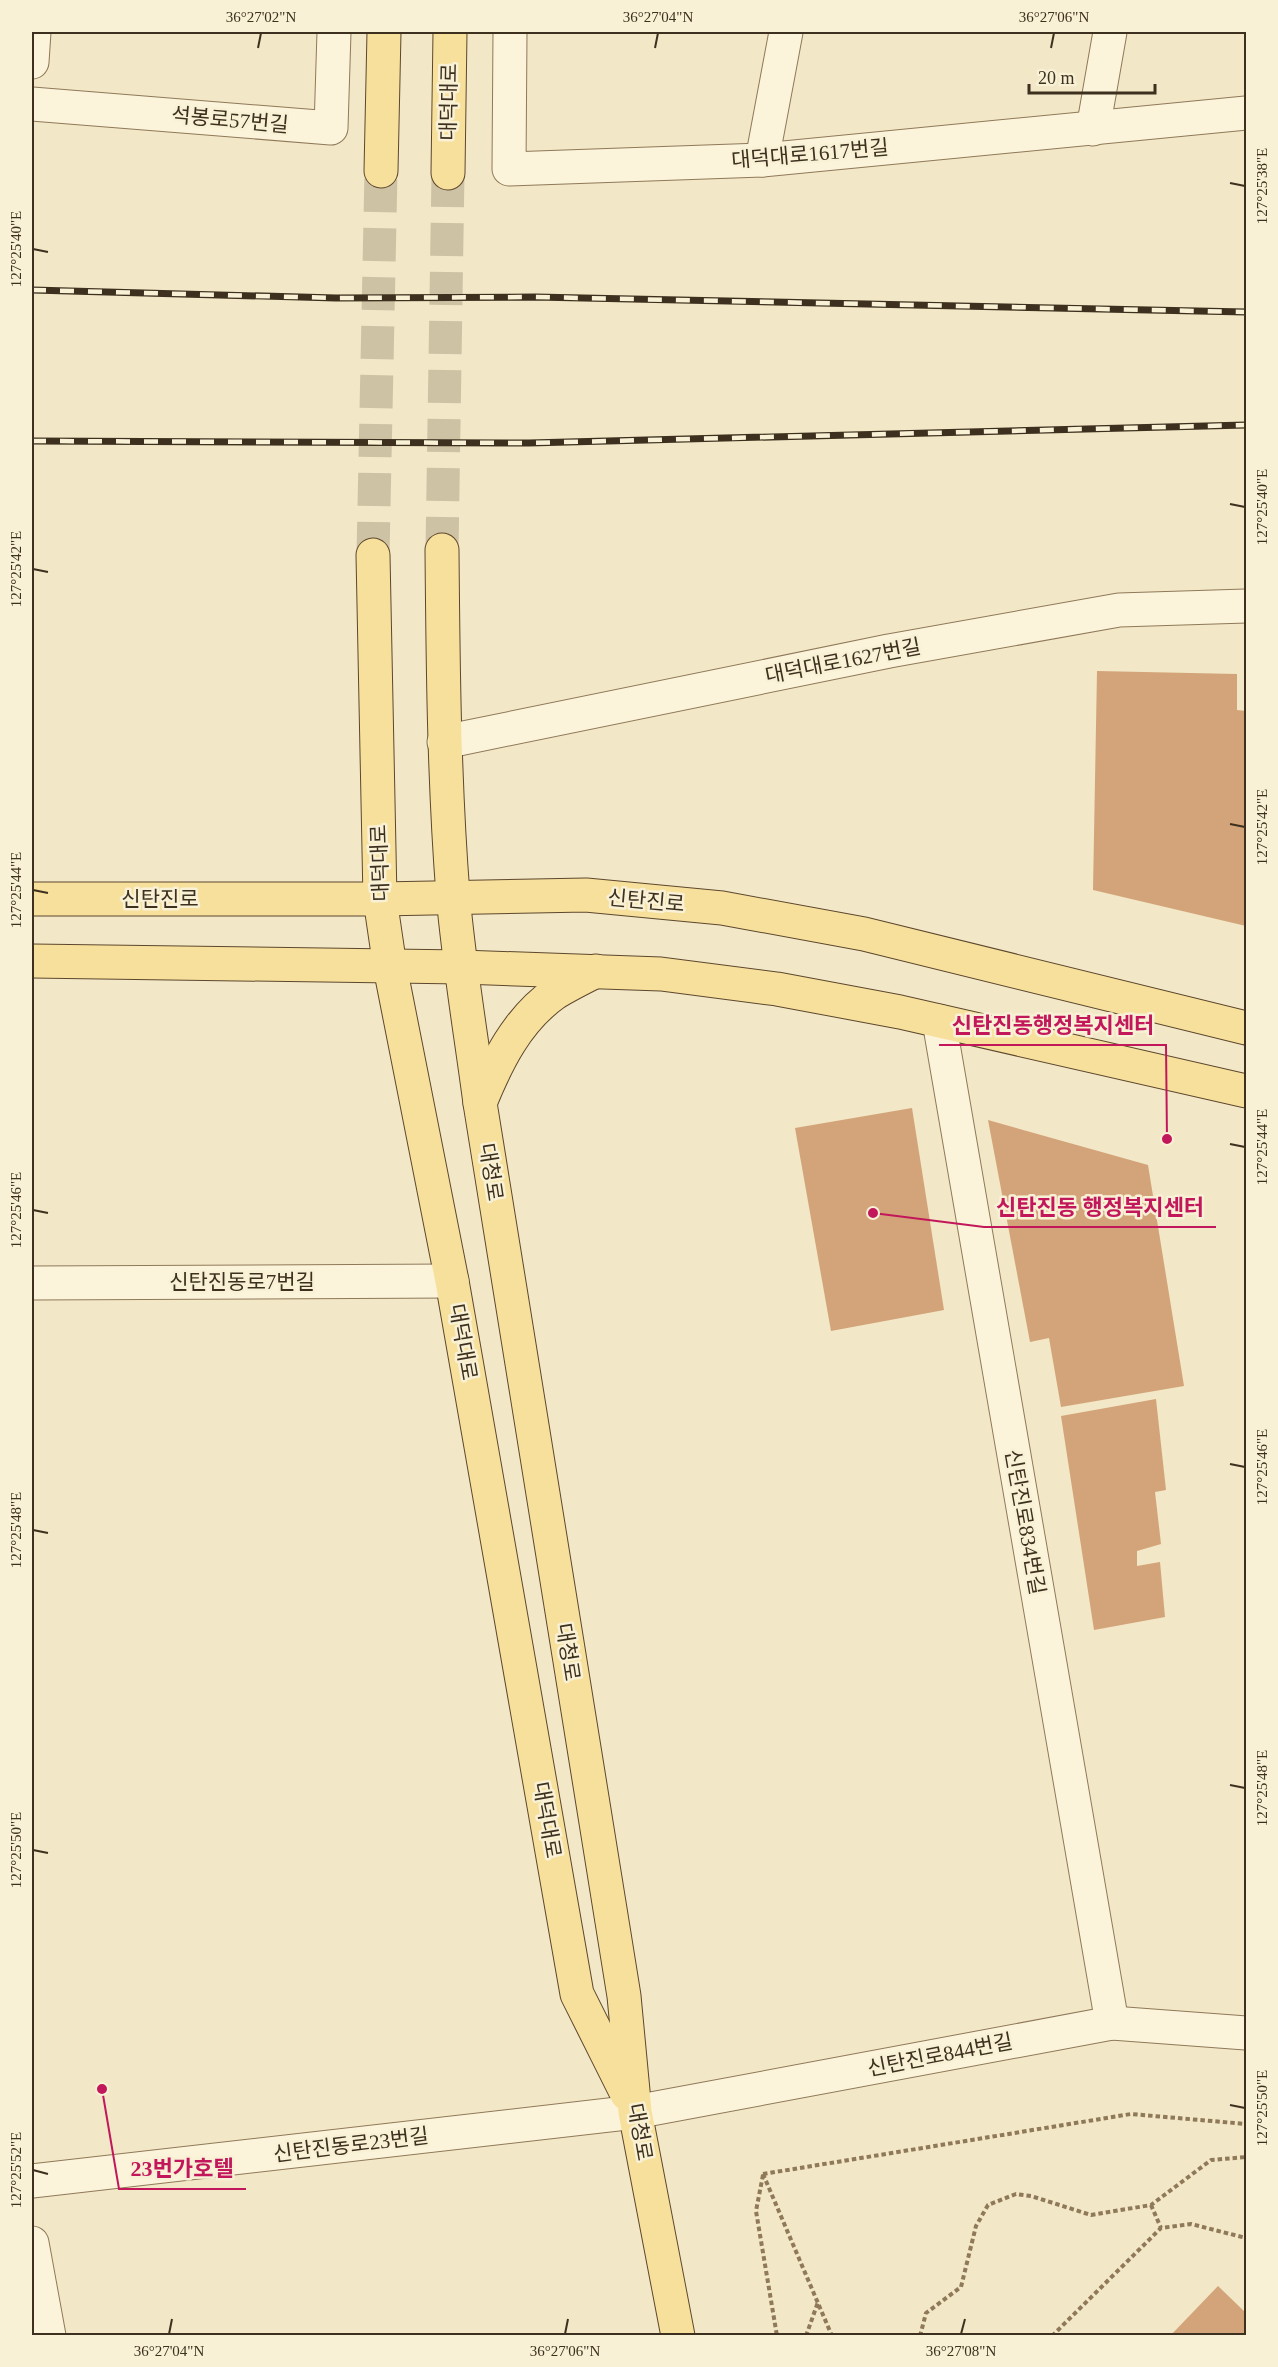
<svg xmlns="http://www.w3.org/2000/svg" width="1278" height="2367" font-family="'Times New Roman','Noto Sans KR',serif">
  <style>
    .building { fill: #d3a479 }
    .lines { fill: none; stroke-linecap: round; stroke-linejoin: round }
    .primary-tunnel { stroke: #cec2a4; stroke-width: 33; stroke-dasharray: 33 16; stroke-linecap: butt }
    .minor-casing { stroke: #8f7959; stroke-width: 35 }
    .primary-casing { stroke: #5d472e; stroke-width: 35 }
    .path { stroke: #8f7959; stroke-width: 4; stroke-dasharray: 4.5 3; stroke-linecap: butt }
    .minor { stroke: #fbf4da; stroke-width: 33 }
    .primary { stroke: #f7e09b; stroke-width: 33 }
    .rail-casing { stroke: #3e301e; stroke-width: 7 }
    .rail { stroke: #f8f1d6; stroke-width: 4.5; stroke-dasharray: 14; stroke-linecap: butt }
    .ticks { fill: none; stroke: #3e301e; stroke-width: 2 }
    .labels { text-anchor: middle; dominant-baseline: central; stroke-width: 5; stroke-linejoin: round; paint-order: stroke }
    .street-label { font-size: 21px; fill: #3e301e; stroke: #f8f1d6 }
    .leader { fill: none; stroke: #c2185b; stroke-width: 2 }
    .callout-dot { fill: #c2185b; stroke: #f8f1d6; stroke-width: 2 }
    .callout-label { font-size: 22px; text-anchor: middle; font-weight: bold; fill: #c2185b; stroke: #f8f1d6; stroke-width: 5; stroke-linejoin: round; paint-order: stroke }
    .neatline { fill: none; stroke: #3e301e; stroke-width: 2 }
    .ticks-label { font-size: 15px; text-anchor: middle; fill: #3e301e }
  </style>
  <rect width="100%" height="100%" fill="#f2e7c6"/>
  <g class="building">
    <polygon points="1097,671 1237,674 1237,710 1246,711 1246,926 1093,890"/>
    <polygon points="912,1108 944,1310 831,1331 795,1128"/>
    <polygon points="988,1120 1148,1165 1184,1386 1061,1407 1049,1338 1030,1342"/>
    <polygon points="1156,1399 1166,1490 1155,1492 1161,1544 1137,1551 1137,1566 1160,1562 1165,1617 1094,1630 1061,1416"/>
    <polygon points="1218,2286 1246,2313 1246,2336 1170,2336"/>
  </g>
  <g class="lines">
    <g class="primary-tunnel">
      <polyline points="442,550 448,173"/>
      <polyline points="373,555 381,171"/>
    </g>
    <g class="minor-casing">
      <g id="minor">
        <polyline points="510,32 509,169 762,160 1246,113"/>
        <polyline points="32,62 34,32"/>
        <polyline points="32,104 331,128 334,32"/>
        <polyline points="1093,129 1110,32"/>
        <polyline points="762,160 786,32"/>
        <polyline points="444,742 889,651 1119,610 1246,606"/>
        <polyline points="939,1021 1112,2023"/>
        <polyline points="32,1283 452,1281"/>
        <polyline points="32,2181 635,2112 1112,2023 1246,2033"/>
        <polyline points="32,2243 49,2336"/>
      </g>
    </g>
    <g class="primary-casing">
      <g id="primary">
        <polyline points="381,171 384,32"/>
        <polyline points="448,173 450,32"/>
        <path d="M 442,550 C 443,665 444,780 453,895 C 459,965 471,1034 480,1103 L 624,1996 L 635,2112 L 678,2336"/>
        <polyline points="373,555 380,899 390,967 452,1281 577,1994 627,2094"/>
        <polyline points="32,899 380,899 586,895 722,908 864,934 1246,1028"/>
        <polyline points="32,961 462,967 661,974 777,989 900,1012 1246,1091"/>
        <path d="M 480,1103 C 497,1061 517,1020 555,993 C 568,985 582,978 596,971"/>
      </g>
    </g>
    <g class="path">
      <polyline points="763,2174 1131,2114 1246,2124"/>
      <polyline points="763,2174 832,2336"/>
      <polyline points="763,2175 756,2211 777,2336"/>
      <polyline points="1151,2205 1161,2228"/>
      <polyline points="806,2336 818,2302"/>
      <polyline points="920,2336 926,2313 961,2287 976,2226 988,2205 1016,2194 1031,2196 1091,2215 1151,2205 1211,2160 1246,2157"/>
      <polyline points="1052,2336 1161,2228 1191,2224 1246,2238"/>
    </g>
    <use href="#minor" class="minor"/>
    <use href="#primary" class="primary"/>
    <g class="rail-casing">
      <g id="rail">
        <polyline points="32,290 336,298 535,297 1246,312"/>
        <polyline points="32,441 529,443 1246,425"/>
      </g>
    </g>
    <use href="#rail" class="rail"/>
  </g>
  <path class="ticks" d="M 258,48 L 261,33M 655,48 L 658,33M 1051,48 L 1054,33M 1230,183 L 1245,186M 33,249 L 48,252M 1230,504 L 1245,507M 33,569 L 48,572M 1230,824 L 1245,827M 33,890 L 48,893M 1230,1144 L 1245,1147M 33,1210 L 48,1213M 1230,1464 L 1245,1467M 33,1530 L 48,1533M 1230,1785 L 1245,1788M 33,1850 L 48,1853M 1230,2105 L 1245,2108M 33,2170 L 48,2174M 169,2334 L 172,2319M 565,2334 L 568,2319M 961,2334 L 965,2319"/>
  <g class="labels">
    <g class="street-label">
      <text transform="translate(449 102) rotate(-89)">대덕대로</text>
      <text transform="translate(230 120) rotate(5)">석봉로57번길</text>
      <text transform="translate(810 154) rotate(-5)">대덕대로1617번길</text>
      <text transform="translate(843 661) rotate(-11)">대덕대로1627번길</text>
      <text transform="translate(380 863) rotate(-92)">대덕대로</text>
      <text x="160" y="899">신탄진로</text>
      <text transform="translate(646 901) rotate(5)">신탄진로</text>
      <text transform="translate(491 1172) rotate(81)">대청로</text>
      <text x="242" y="1282">신탄진동로7번길</text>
      <text transform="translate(463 1342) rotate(80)">대덕대로</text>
      <text transform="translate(1025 1522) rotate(80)">신탄진로834번길</text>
      <text transform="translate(568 1652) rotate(81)">대청로</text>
      <text transform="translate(547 1820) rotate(80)">대덕대로</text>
      <text transform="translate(940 2055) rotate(-11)">신탄진로844번길</text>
      <text transform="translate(640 2132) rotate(80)">대청로</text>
      <text transform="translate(351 2145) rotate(-7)">신탄진동로23번길</text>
    </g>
  </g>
  <path class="leader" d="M1167 1139L1166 1045H939M873 1213L984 1227H1216M102 2089L119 2189H246"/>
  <g class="callout-dot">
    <circle cx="1167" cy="1139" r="6"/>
    <circle cx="873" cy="1213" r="6"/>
    <circle cx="102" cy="2089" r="6"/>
  </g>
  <g class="callout-label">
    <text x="1053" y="1033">신탄진동행정복지센터</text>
    <text x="1100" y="1215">신탄진동 행정복지센터</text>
    <text x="182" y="2176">23번가호텔</text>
  </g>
  <rect width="1278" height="2367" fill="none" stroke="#f8f1d6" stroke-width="66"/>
  <path d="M1029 84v9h126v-9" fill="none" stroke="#3e301e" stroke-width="3"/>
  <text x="1038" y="84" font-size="18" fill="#3e301e" stroke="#f8f1d6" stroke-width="4.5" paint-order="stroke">20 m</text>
  <rect x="33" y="33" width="1212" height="2301" class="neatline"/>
  <g class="ticks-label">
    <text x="261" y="22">36°27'02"N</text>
    <text x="658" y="22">36°27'04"N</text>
    <text x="1054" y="22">36°27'06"N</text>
    <text transform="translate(1262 186) rotate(-90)" y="5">127°25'38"E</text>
    <text transform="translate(16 249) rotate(-90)" y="5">127°25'40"E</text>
    <text transform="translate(1262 507) rotate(-90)" y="5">127°25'40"E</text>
    <text transform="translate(16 569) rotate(-90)" y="5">127°25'42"E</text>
    <text transform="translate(1262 827) rotate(-90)" y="5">127°25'42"E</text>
    <text transform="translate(16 890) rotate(-90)" y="5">127°25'44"E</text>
    <text transform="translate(1262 1147) rotate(-90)" y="5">127°25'44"E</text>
    <text transform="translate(16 1210) rotate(-90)" y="5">127°25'46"E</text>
    <text transform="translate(1262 1467) rotate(-90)" y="5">127°25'46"E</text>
    <text transform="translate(16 1530) rotate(-90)" y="5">127°25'48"E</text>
    <text transform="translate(1262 1788) rotate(-90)" y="5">127°25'48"E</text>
    <text transform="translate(16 1850) rotate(-90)" y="5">127°25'50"E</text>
    <text transform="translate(1262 2108) rotate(-90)" y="5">127°25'50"E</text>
    <text transform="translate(16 2170) rotate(-90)" y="5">127°25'52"E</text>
    <text x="169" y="2356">36°27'04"N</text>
    <text x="565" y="2356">36°27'06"N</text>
    <text x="961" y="2356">36°27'08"N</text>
  </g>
</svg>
